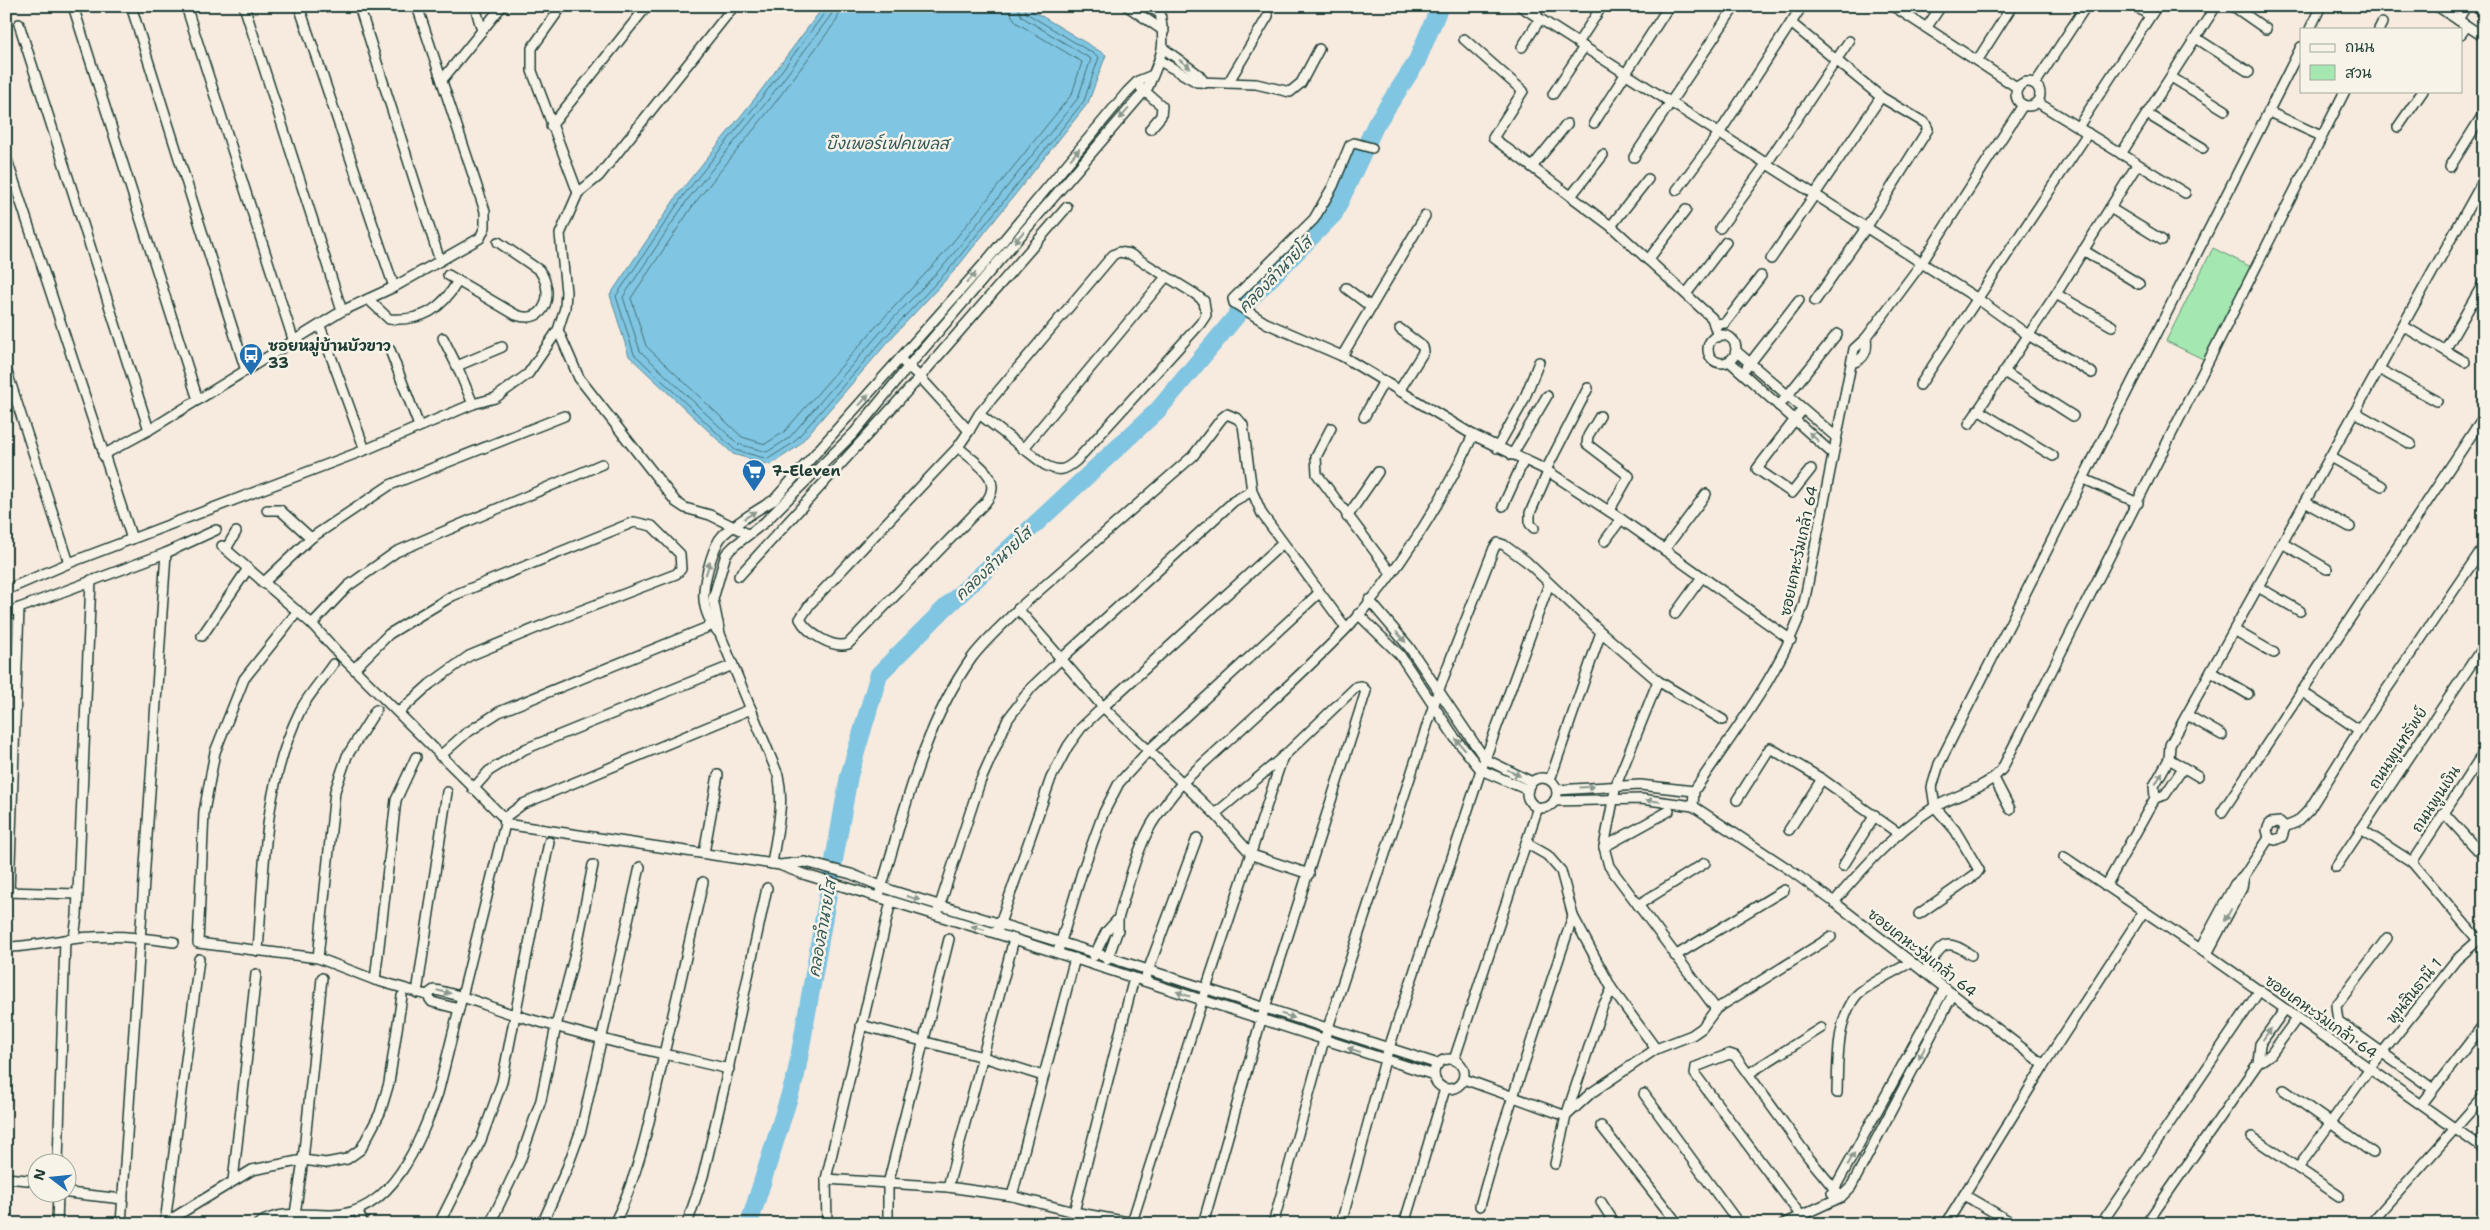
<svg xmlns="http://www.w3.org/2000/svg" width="2490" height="1230" font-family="'Shantell Sans','Playpen Sans Thai',sans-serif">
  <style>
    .green { fill: #a5e7b1; stroke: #629272 }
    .water { fill: #80c5e1; stroke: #598f9c }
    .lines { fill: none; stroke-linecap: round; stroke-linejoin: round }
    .shore { stroke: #467379; stroke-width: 1 }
    .river { stroke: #80c5e1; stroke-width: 18 }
    .street-casing { stroke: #1f3d34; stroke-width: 12 }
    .street { stroke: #f7f3e8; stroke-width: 9 }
    .oneway { fill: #8b988e }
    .labels { text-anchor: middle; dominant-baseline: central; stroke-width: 5; stroke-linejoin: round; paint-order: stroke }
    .poi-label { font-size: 15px; font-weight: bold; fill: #1f3d34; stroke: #f7f3e8; text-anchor: start }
    .street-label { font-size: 15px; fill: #1f3d34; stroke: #f7f3e8 }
    .water-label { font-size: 16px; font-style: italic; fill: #325857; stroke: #f7f3e8 }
  </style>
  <rect width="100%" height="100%" fill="#f7eadf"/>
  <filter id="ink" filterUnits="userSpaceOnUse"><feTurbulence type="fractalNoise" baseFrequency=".02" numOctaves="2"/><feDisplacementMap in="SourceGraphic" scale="10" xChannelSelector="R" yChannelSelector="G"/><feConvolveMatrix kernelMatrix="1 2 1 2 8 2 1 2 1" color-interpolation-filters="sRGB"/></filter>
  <g filter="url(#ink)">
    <polygon class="green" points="2213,248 2253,268 2207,361 2166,341"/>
    <polygon class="water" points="824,6 1025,6 1106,55 1088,103 955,270 894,335 797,447 770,465 733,454 629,356 610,295 679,193 756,97"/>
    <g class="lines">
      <g class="shore">
        <polyline points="827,6 826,11 760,100 683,196 616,296 634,354 735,450 768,459 793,443 890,332 951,267 1084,101 1099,57 1026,13 1024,6"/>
        <polyline points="834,6 831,15 765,104 688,199 623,297 640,351 738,444 767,452 789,438 885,327 946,263 1078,98 1091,59 1022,17 1017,6"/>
        <polyline points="841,6 837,20 771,108 694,204 631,298 646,346 742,437 765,444 784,432 880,322 940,258 1072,94 1082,62 1017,23 1012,16 1010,6"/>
      </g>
      <polyline class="river" points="749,1224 796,1075 849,776 879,674 945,608 1158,410 1253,296 1334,214 1376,124 1416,63 1440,6"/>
      <g class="street-casing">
        <g id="street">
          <polyline points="73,6 198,400"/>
          <polyline points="131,6 246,371"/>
          <polyline points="186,6 294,342"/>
          <polyline points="244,6 342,311"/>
          <polyline points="299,6 394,287"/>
          <polyline points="359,6 440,261"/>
          <polyline points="475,6 482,31"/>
          <polyline points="562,6 532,48 532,71 578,193"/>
          <polyline points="1127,6 1164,31"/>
          <polyline points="1148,6 1160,13"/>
          <polyline points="1520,6 1978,299 2028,335 2092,373"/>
          <polyline points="1893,6 2018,88"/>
          <polyline points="2136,6 2150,16"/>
          <polyline points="2233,6 2266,29"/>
          <polyline points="2437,6 2484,37"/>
          <polyline points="1535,15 1540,6"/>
          <polyline points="2458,20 2466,6"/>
          <polyline points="1791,23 1881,97 1925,123 1928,129 1866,228 1815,301"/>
          <polyline points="19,24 149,430"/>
          <polyline points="1927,27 1941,6"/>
          <polyline points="2310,29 2321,6"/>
          <polyline points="2379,29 2382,23"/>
          <polyline points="2461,34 2467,26"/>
          <polyline points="2196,38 2249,72"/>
          <polyline points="1464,39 1523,91 1493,138 1612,227"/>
          <polyline points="1578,43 1602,6"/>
          <polyline points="1522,47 1540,19"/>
          <polyline points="1163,48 1198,74 1205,83"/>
          <polyline points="1160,61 1197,82 1256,84 1290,92 1301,83 1319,49"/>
          <polyline points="1977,61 2012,6"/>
          <polyline points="2171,77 2225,110"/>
          <polyline points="442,80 502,6"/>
          <circle cx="2028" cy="94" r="12"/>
          <polyline points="1228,83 1268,16"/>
          <polyline points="2035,84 2086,6"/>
          <polyline points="1141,88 1162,106 1161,116 1150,129"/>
          <polyline points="1553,94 1584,47"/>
          <polyline points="2037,102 2185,193"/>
          <path d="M 2023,105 L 1921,264 L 1866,338 L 1854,349 L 1804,603 C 1782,672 1734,731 1694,791 L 1693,806 L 1790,870 L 1834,902 L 2044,1065"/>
          <polyline points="2269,112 2321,136"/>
          <polyline points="2147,114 2203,148"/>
          <polyline points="1594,123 1669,6"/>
          <polyline points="551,126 647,6"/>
          <polyline points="2078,127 2157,6"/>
          <polyline points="2398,127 2423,91"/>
          <polyline points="1372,148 1354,143 1350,145 1333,186 1314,219 1233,299 1234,303 1266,323 1342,356 1473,435 1546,470 1621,519 1791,640"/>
          <polyline points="2121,154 2216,6"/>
          <polyline points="6,157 132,539"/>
          <polyline points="1634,157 1735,6"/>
          <polyline points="1532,167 1567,124"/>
          <polyline points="2450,167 2484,113"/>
          <polyline points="1648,179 1611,226 1712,318 1718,337"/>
          <polyline points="1677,190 1720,132 1802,6"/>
          <polyline points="1571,196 1603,155"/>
          <polyline points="2110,208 2162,240"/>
          <polyline points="1720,228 1767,163 1849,41"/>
          <polyline points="2083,250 2139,284"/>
          <polyline points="1771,259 1881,97"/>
          <polyline points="1648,260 1686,210"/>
          <path d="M 448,275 L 516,315 C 547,326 555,291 539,270 L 498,242"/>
          <polyline points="1346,288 1371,307"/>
          <polyline points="1686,294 1726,242"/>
          <polyline points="2056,294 2112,326"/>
          <path d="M 368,299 L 389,319 C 423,321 441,310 458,281"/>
          <polyline points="1714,324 1725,323 1761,276"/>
          <polyline points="320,326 365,450"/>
          <polyline points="2403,326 2465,362"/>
          <polyline points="558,330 565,308 566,292 560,234 578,193 599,176 734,6"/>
          <circle cx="1722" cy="349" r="14"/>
          <polyline points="443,338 457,366 473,404"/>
          <polyline points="390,350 419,426"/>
          <polyline points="2445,350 2484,282"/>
          <polyline points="1736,351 1836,437"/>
          <polyline points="1342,356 1425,216"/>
          <path d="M 900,359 L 920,377 L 969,431 L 979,414 L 1113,255 L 1119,252 L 1130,254 L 1195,294 L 1204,301 L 1206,315 L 1200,324 L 1076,461 C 1064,471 1059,472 1045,465 L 979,414"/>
          <polyline points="1729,361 1833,454"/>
          <path d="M 1852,363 C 1865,359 1868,351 1866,338"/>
          <polyline points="457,366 502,347"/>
          <polyline points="1747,367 1799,300"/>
          <polyline points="6,369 69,563"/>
          <polyline points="2379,369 2437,401"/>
          <polyline points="2004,372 2073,416"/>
          <polyline points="1920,385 2088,133"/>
          <polyline points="1399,391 1424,351 1423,347 1400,329"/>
          <polyline points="1779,406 1837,334"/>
          <polyline points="1803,409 1757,469 1792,493 1811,469"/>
          <polyline points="1978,410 2053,456"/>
          <polyline points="2355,412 2411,444"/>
          <polyline points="1600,416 1588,436 1587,444 1629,476 1609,511"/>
          <polyline points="1364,417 1384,381"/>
          <polyline points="1969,424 2056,294 2137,165"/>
          <polyline points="1331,428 1316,457 1317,474 1391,573"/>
          <path d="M 958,447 C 975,463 1006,478 985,503 L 848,644 C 833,649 807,633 800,619 L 810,604 L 958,447 L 969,431"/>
          <polyline points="1497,448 1523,402 1539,362"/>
          <polyline points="1023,449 1166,277"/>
          <polyline points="103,455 149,430 342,311 394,287 480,238 485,227 485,211 417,6"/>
          <polyline points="1512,455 1547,396"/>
          <polyline points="2330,457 2382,486"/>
          <polyline points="1546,470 1588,388"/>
          <polyline points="2084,479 2138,503"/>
          <polyline points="2305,502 2350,527"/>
          <polyline points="1503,506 1524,460"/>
          <polyline points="267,510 280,510 311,538"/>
          <polyline points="1347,517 1378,472"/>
          <polyline points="1534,528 1530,524 1530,513 1548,472"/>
          <polyline points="1605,541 1621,519"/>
          <polyline points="2282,543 2327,569"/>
          <path d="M 222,546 L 312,624 L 339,654 L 504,818 L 505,824 L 438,1093 C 420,1141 393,1214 332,1215 C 307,1215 280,1210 258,1224"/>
          <polyline points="226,549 236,532"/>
          <polyline points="1664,550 1706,494"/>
          <polyline points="739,576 920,377 1067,207"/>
          <polyline points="263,583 311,538 390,485 564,416"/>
          <polyline points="2258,587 2300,611"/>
          <polyline points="6,590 69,563 365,450 473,404 495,398 528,374 558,330 579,378 676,502 685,508 710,515 748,534"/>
          <polyline points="1369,600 1409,647 1485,759 1532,782"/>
          <polyline points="298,611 244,679 215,752 204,812 198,943 318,958 375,980 427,995 432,1002 459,1009"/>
          <polyline points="6,613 166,553 216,530"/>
          <polyline points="1358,614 1400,655 1455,738 1481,770 1528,790"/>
          <polyline points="1675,614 1702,577"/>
          <polyline points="312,624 348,586 396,552 602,464"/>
          <polyline points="2234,630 2274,653"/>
          <path d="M 720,634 C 698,610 702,587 711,559 C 714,550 717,541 723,535 C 738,521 757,510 774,500 L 983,265 L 1127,92 L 1138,81 L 1153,75"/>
          <polyline points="202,636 247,570"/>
          <polyline points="355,668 389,634 452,596 634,522 652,526 680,554 681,569 676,574 551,622 469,656 430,684 399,712"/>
          <polyline points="2211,672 2248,694"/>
          <polyline points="1658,681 1616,785 1604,847 1609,866 1716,1009"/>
          <polyline points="2301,691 2359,730"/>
          <polyline points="2187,715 2222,735"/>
          <polyline points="440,756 465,734 499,712 718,623"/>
          <polyline points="2198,776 2169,759 2170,745 2482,183"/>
          <polyline points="1994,778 2010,809"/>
          <circle cx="1542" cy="793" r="15"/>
          <polyline points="1550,780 1601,632"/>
          <polyline points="473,789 489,771 525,749 733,665"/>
          <polyline points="1557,790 1640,785 1694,791"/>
          <polyline points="2155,798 2165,795 2183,768"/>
          <polyline points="1737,800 1770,748 1822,779 1898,833"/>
          <polyline points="1554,801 1641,799 1693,806"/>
          <polyline points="2222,812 2484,416"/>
          <polyline points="2444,813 2484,857"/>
          <polyline points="1215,814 1252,855 1309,874"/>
          <polyline points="504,818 523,804 751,709"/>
          <polyline points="505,824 780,865 805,862 851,874 893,891 1108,957 1438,1064"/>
          <polyline points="2361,829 2412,862 2478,940"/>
          <polyline points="1789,830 1822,779"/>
          <polyline points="2269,838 2267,830 2270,823 2280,822 2285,827"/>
          <polyline points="1526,843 1547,855 1561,871 1573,916 1612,989 1656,1049"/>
          <polyline points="1604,847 1669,811"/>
          <polyline points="704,853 718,775"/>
          <polyline points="2064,857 2200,949 2484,1149"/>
          <polyline points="2412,862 2484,752"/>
          <path d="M 772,864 C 776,834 785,805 778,775 L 720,634 L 713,599 L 726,554 L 734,546 L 765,522 L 854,433 L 908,367 L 1148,87 C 1164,50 1166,47 1159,6"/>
          <polyline points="782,866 803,874 1014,939 1434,1075"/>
          <polyline points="1843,866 1875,815"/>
          <polyline points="2336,867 2484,645"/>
          <polyline points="703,882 664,1054 729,1069"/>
          <polyline points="2106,886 2155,798 2154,786 2169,759"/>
          <polyline points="6,892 77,894"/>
          <polyline points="9,892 19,608"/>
          <path d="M 880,892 C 904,813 923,727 971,659 C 984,641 1003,625 1018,609"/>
          <path d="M 1834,902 C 1864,867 1894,833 1933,808 C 1956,794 1985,790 2002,769 L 2345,91"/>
          <polyline points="1638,905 1705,863"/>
          <polyline points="938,911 980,782 1008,719 1031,688 1060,660 1234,501 1252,491"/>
          <polyline points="1919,914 1976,874 1979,870 1955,830 1935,807 1932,787 1939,764 2301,47"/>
          <polyline points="998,929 1051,778 1068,746 1081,728 1103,707 1283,543"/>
          <polyline points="74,938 77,916 91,580"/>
          <polyline points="2387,938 2336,1006 2338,1021 2433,1089"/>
          <path d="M 6,947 C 35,947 63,938 92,937 C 119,935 147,938 174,942"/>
          <polyline points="1059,948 1082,872 1103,814 1119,783 1149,750 1319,593"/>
          <polyline points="2200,949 2235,884 2244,876 2269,838 2275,840 2282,837 2285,827 2297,822 2309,810 2359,730 2484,546"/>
          <path d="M 258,951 C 264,870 263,786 300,711 C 308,695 323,679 333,664"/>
          <polyline points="2207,954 2242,888 2244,876"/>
          <polyline points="1094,956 1106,932 1118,919"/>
          <polyline points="1675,956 1784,890"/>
          <polyline points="318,958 335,791 347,756 376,710"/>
          <path d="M 1107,960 L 1118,930 L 1118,919 C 1127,889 1135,855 1150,827 C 1159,811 1171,797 1182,783 C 1237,732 1294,683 1346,629 C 1397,575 1442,502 1473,435"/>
          <path d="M 1925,973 C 1940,948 1942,934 1971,955"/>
          <polyline points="1146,976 1197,838"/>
          <polyline points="375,980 396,800 416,757"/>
          <polyline points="417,993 447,792"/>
          <path d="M 427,995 L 434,990 C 462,994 488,1007 515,1015 C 564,1029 614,1043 664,1054 C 651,1113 641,1170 614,1224"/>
          <polyline points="861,1025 983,1057 1043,1076"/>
          <circle cx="1449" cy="1074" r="15"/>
          <polyline points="1454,1060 1538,807"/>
          <polyline points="2258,1063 2260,1044 2285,1009"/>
          <polyline points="1748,1074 1821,1028"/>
          <polyline points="1464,1079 1566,1116 1591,1093 1656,1049 1692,1035 1702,1028 1716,1009 1831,937"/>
          <polyline points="2284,1090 2373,1153"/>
          <path d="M 1837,1093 C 1838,1063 1836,1021 1856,996 C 1864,986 1898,970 1911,962"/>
          <polyline points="1644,1094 1739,1224"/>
          <polyline points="2422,1104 2484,1024"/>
          <polyline points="1601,1126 1678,1224"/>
          <polyline points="2252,1137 2339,1196"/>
          <polyline points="58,1162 65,940"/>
          <polyline points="1555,1164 1566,1116 1602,1008 1612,989"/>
          <polyline points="2298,1168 2370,1068 2456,960 2484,935"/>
          <polyline points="6,1178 38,1181"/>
          <polyline points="826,1179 948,1187 1012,1196 1074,1212 1139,1224"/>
          <polyline points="233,1181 256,974"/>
          <polyline points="948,1187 1014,939"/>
          <polyline points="60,1192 123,1199"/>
          <polyline points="1832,1193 1945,988"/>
          <polyline points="1964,1195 2014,1224"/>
          <polyline points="1012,1196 1075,958"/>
          <polyline points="1601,1202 1615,1224"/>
          <polyline points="1480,1206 1500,1136 1573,916"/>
          <polyline points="358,1211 363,1224"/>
          <polyline points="1074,1212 1134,978"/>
          <polyline points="295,1214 303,1160 322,978"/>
          <polyline points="1132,1222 1202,1001 1283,756"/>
          <polyline points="165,1223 199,959"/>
          <polyline points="57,1224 58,1192"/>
          <polyline points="121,1224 166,553"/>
          <polyline points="163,1224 252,1170 303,1160 326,1163 347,1159 361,1149 380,1113 389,1083 402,996"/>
          <polyline points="439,1224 481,1140 502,1082 549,842"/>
          <polyline points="490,1224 520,1161 541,1100 556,1026 577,946 593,865"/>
          <polyline points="542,1224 567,1168 581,1130 640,867"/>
          <polyline points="687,1224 703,1176 724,1088 767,888"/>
          <polyline points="827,1224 826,1179 891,901"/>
          <polyline points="888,1224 888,1184 949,939"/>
          <polyline points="1203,1224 1261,1020 1366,691 1361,686 1356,687 1284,756 1215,814 1103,707 1018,609 1193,456 1222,418 1227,414 1238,419 1243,425 1252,491 1262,514 1346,628"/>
          <polyline points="1273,1224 1324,1040 1439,689 1494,548 1498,543 1504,545 1526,561 1601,632 1658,681 1723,720"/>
          <polyline points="1341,1224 1385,1060 1481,770 1549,584"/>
          <polyline points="1404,1224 1445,1089"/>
          <polyline points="1783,1224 1841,1197 1851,1187 1953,994"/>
          <polyline points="1807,1224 1695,1074 1696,1067 1729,1054 1735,1056 1809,1158 1841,1197"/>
          <polyline points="1946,1224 2044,1065 2144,911"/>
          <polyline points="2101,1224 2260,990"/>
          <polyline points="2146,1224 2258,1063 2271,1054 2297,1018"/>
          <polyline points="2370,1224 2484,1096"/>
        </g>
      </g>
      <use href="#street" class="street"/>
    </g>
    <defs><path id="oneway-solid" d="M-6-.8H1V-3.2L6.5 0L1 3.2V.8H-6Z" transform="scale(1.25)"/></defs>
    <g class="oneway">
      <use href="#oneway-solid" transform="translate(1185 64) rotate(36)"/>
      <use href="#oneway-solid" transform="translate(1124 114) rotate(131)"/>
      <use href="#oneway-solid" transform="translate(1075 154) rotate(-49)"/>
      <use href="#oneway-solid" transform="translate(1019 237) rotate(131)"/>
      <use href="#oneway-solid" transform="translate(971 278) rotate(-49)"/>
      <use href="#oneway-solid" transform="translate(864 400) rotate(-48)"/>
      <use href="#oneway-solid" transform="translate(1814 437) rotate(-138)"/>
      <use href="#oneway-solid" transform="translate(750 515) rotate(-34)"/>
      <use href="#oneway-solid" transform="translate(708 568) rotate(-72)"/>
      <use href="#oneway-solid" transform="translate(1401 637) rotate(49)"/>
      <use href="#oneway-solid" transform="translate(1460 744) rotate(-129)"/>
      <use href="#oneway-solid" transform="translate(1514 773) rotate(26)"/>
      <use href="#oneway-solid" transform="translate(2159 778) rotate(-61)"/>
      <use href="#oneway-solid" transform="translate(1587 787) rotate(-4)"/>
      <use href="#oneway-solid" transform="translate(1653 801) rotate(-174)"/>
      <use href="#oneway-solid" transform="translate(913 898) rotate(17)"/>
      <use href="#oneway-solid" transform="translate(2228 915) rotate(118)"/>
      <use href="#oneway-solid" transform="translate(978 928) rotate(-164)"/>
      <use href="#oneway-solid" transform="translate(444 992) rotate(13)"/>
      <use href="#oneway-solid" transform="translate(1183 994) rotate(-161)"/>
      <use href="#oneway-solid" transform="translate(1288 1016) rotate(18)"/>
      <use href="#oneway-solid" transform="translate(2267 1034) rotate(-54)"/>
      <use href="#oneway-solid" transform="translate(1354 1050) rotate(-162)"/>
      <use href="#oneway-solid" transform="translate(1922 1053) rotate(118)"/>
      <use href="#oneway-solid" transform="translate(1851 1159) rotate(-61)"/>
    </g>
  </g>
  <defs>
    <g id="bus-pin" transform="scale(1.25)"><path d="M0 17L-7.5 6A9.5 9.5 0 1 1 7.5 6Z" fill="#1f6fb2" stroke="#f7f3e8"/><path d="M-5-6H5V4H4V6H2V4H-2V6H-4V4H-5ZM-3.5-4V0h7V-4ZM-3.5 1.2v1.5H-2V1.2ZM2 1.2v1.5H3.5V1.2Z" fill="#fff"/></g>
    <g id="supermarket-pin" transform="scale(1.25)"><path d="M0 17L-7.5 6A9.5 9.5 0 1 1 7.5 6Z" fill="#1f6fb2" stroke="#f7f3e8"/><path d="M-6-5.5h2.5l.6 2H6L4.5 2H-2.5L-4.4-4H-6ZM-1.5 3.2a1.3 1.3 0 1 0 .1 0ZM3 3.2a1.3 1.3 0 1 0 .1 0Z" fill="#fff"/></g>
  </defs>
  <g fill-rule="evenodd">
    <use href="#bus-pin" x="251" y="355"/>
    <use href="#supermarket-pin" x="754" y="471"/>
  </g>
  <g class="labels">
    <g class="poi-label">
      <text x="268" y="346">ซอยหมู่บ้านบัวขาว<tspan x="268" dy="17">33</tspan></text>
      <text x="772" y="471">7-Eleven</text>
    </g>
    <g class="street-label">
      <text transform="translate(1799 551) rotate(-78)">ซอยเคหะร่มเกล้า 64</text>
      <text transform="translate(2398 748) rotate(-57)">ถนนพูนทรัพย์</text>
      <text transform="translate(2436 799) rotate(-57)">ถนนพูนเงิน</text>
      <text transform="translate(1922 953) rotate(38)">ซอยเคหะร่มเกล้า 64</text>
      <text transform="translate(2414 991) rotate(-51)">พูนสินธานี 1</text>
      <text transform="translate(2321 1017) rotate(35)">ซอยเคหะร่มเกล้า 64</text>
    </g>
    <g class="water-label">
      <text x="887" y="143">บึงเพอร์เฟคเพลส</text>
      <text transform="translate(1275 275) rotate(-46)">คลองลำนายโส</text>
      <text transform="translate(993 564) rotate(-43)">คลองลำนายโส</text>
      <text transform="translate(822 929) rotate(-80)">คลองลำนายโส</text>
    </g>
  </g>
  <rect width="2490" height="1230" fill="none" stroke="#f7f3e8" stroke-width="25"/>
  <rect x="12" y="12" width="2465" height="1205" fill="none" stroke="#1f3d34" stroke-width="2" filter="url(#ink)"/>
  <rect x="2300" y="28" width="162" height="65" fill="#f7f3e8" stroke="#a1aaa0"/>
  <rect x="2310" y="44" width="25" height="8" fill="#f7f3e8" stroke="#a1aaa0"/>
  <text x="2345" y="52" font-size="15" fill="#1f3d34">ถนน</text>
  <rect x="2310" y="65" width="25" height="15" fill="#a5e7b1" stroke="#a1aaa0"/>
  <text x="2345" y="78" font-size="15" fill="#1f3d34">สวน</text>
  <g transform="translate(52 1178) rotate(286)"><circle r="24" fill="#f7f3e8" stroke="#a1aaa0"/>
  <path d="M0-4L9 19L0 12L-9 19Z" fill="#1f6fb2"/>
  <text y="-8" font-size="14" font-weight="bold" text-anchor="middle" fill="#1f3d34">N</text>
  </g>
</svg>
